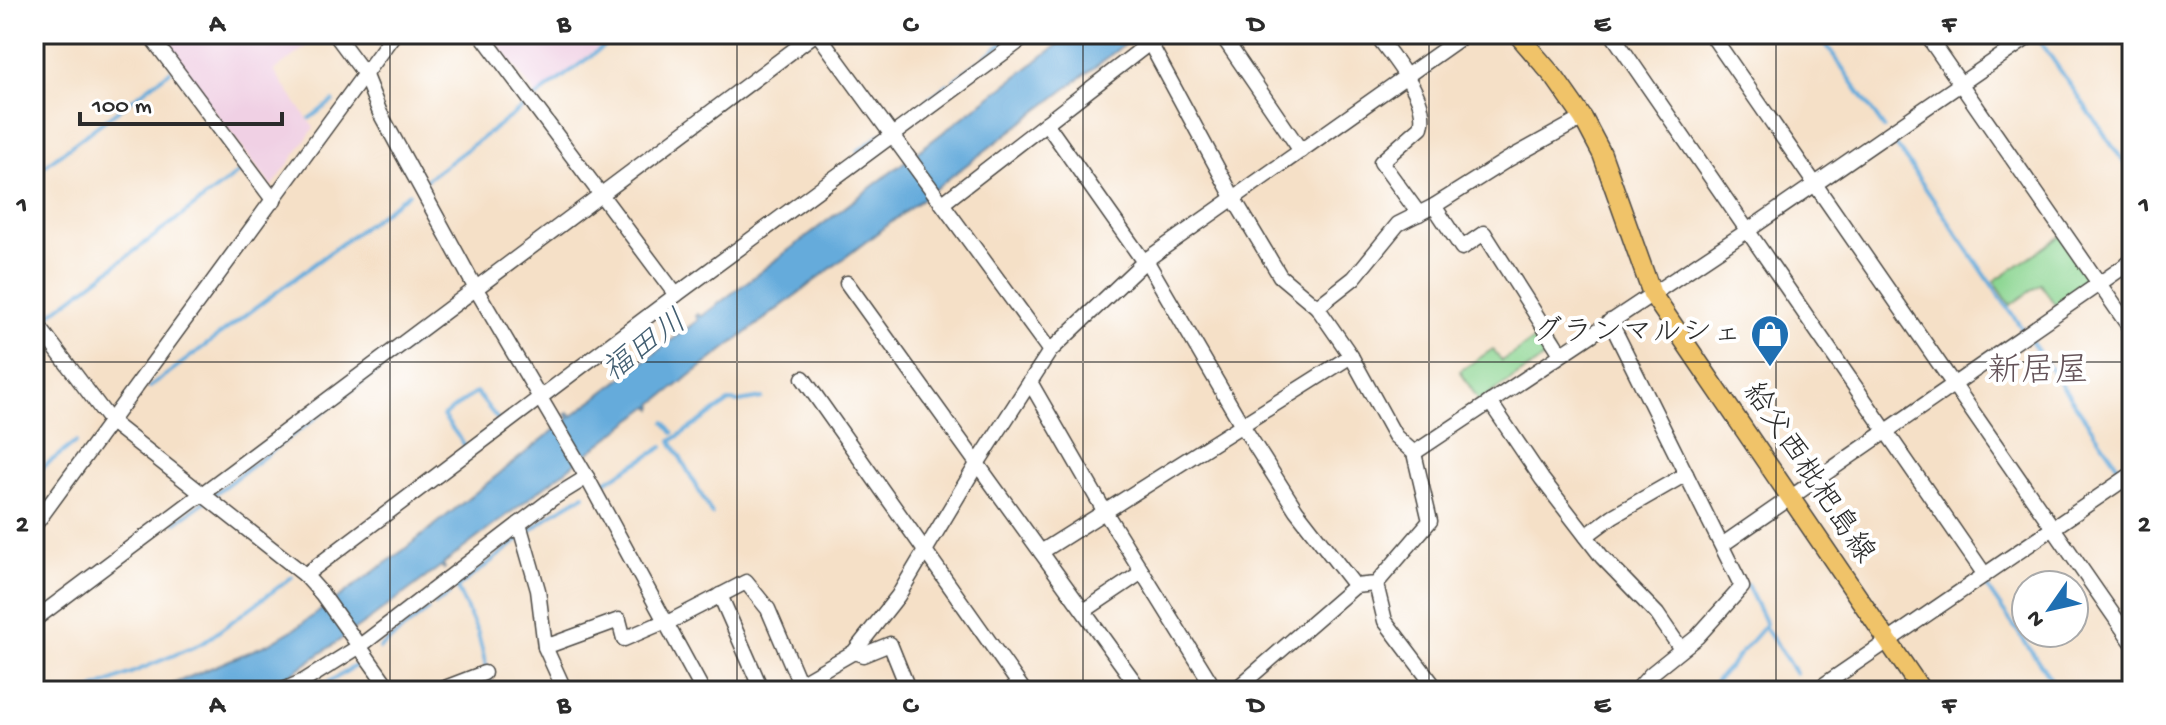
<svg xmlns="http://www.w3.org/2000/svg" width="2166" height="725" font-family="'Gochi Hand','Klee One',sans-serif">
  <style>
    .built { fill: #f0d0e4 }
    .green { fill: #8bd591; stroke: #5b805e; stroke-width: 2 }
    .water { fill: #65abdb; stroke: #486b83; stroke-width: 2 }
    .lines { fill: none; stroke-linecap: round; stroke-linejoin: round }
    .stream { stroke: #65abdb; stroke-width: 4 }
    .minor-casing { stroke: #494642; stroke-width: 17 }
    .major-casing { stroke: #494642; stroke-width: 21 }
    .minor { stroke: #fff; stroke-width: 14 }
    .major { stroke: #f0c369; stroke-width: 18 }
    .grid { fill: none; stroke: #2b2b2b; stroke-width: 2; stroke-opacity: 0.55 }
    .labels { text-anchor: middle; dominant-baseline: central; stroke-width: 8; stroke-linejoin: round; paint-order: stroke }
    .poi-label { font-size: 30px; fill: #2b2b2b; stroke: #fff; text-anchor: end }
    .street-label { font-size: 30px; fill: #2b2b2b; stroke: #fff }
    .water-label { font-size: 32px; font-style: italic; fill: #425e71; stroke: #fff }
    .quarter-label { font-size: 34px; fill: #635258; stroke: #fff }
    .neatline { fill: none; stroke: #2b2b2b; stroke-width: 3 }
    .grid-label { font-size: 26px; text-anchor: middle; font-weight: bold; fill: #2b2b2b }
  </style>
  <rect width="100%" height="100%" fill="#fff"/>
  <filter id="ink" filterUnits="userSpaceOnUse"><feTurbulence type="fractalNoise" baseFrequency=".0125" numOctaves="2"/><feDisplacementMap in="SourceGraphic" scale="16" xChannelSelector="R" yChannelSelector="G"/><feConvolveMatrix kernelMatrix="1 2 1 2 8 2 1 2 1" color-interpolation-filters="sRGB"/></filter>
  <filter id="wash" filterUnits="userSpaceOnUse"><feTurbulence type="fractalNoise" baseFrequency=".006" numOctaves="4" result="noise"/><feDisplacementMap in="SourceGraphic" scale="32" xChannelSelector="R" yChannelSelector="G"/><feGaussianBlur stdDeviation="1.8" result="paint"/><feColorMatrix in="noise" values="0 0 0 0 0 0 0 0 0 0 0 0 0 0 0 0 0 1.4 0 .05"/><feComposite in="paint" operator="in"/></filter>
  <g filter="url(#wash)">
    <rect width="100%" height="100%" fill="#f5e0c7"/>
    <g class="built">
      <polygon points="155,34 323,34 274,71 314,128 272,187"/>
      <polygon points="490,34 616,34 536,95"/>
    </g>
    <g class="green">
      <polygon points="2061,236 2093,283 2057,308 2041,284 2010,305 1994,281"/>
      <polygon points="1541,335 1553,352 1479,401 1460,371 1493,349 1502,361"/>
    </g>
    <polygon class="water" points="1072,34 1138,34 653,404 654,407 653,409 650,406 443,564 445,568 444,569 441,566 373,617 288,676 250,691 156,691 270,643 299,626 405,549 569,418 566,414 569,412 572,416 698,320 696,316 698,314 701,317"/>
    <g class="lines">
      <g class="stream">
        <polyline points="1819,34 1884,128"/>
        <polyline points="2040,41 2132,174"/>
        <polyline points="378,43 384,34"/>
        <polyline points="984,58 1008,39"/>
        <polyline points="954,80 978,62"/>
        <polyline points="535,98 620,34"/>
        <polyline points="926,101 948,84"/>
        <polyline points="310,118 333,101"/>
        <polyline points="895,124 919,106"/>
        <polyline points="1893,141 2023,330"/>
        <polyline points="858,151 881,134"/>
        <polyline points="34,174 170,71"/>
        <polyline points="427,179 526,105"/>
        <polyline points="41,324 40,322 245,168"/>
        <polyline points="2028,337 2123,473"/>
        <polyline points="150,387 409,193"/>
        <polyline points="665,422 673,433"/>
        <polyline points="465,448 466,447 443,416 476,392 499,421"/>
        <polyline points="34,474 76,442"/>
        <polyline points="602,484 663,447"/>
        <polyline points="213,495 436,327"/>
        <polyline points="712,514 671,441 730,401 739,402 762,398"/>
        <polyline points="175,523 204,502"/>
        <polyline points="529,532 555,512 584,495"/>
        <polyline points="1984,583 2059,691"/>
        <polyline points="458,587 520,539"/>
        <polyline points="457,588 478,633 492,691"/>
        <polyline points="435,605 449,594"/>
        <polyline points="1764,626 1796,673"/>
        <polyline points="380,648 428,610"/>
        <polyline points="88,691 203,643 292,577"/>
        <polyline points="314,691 360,663"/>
        <polyline points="1706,691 1727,669 1766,624 1747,585"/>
      </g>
    </g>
  </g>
  <g filter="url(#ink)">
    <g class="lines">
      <g class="minor-casing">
        <g id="minor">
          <polyline points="149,34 274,201"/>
          <polyline points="335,34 364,73 380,113 476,289 585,474 703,691"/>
          <polyline points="481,34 676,295"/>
          <polyline points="818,34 1050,351"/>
          <polyline points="1145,34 1234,199 1280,276 1317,307 1351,356 1395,436 1414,453 1430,521 1376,584 1355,586 1296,510 1242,425 1146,260"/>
          <polyline points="1221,34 1301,151"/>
          <path d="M 1376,34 C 1391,56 1430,99 1421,127 L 1381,162 L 1419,214"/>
          <polyline points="1612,34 1985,575"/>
          <polyline points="1711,34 2132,642"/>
          <polyline points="1926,34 2132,331"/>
          <polyline points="1046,123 1144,262"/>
          <polyline points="943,203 1161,34"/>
          <polyline points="1434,206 1462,248 1484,233 1561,354"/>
          <polyline points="847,283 1141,691"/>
          <polyline points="1317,307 1354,278 1398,224 1434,206 1507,160 1583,118"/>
          <polyline points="34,320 111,422 305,575 322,594 391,691"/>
          <polyline points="1610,321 1742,587 1697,637 1651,674 1636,691"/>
          <polyline points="803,378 1024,691"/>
          <polyline points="1030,382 1105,512 1216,691"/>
          <polyline points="1490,402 1542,479 1602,557 1657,614 1681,649"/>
          <polyline points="1414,453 1747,231 2033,34"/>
          <polyline points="519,524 538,590 545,647"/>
          <polyline points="34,526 394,34"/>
          <polyline points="1586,536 1613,516 1686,474"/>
          <polyline points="1722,545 2132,261"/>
          <polyline points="1041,552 1351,356"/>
          <polyline points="305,575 676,295 1029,34"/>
          <polyline points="1376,584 1385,621 1438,691"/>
          <polyline points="720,595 762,691"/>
          <polyline points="1084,611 1142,572"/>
          <polyline points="34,620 815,34"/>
          <polyline points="667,623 746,582 768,609 800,684"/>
          <polyline points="854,652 863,655 890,644 909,691"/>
          <polyline points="281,691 304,681 360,646 553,498 587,477"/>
          <polyline points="437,691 484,673"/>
          <polyline points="565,691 545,647 619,620 624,639 666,621"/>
          <polyline points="786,691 854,652 898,596 977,464 1050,351 1146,260 1466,34"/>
          <polyline points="1234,691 1355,586"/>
          <polyline points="1815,691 2132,474"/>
        </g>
      </g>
      <g class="major-casing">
        <polyline id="major" points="1517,34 1555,78 1583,118 1602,154 1652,294 1922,691"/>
      </g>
      <use href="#minor" class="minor"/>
      <use href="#major" class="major"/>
    </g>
  </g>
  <path class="grid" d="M 390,34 L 390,691M 737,34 L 737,691M 1083,34 L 1083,691M 1429,34 L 1429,691M 1776,34 L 1776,691M 34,362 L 2132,362"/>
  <defs>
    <g id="shop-pin" transform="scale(2)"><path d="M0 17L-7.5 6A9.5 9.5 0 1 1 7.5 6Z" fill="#1f6fb2" stroke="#fff"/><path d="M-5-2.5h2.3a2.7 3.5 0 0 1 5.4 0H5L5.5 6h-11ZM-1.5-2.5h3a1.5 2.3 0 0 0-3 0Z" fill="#fff"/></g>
  </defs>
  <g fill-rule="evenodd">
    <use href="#shop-pin" x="1770" y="334"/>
  </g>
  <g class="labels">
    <g class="poi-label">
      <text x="1742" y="334">グランマルシェ</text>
    </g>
    <g class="street-label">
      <text transform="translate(1807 474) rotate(56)">給父西枇杷島線</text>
    </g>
    <g class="water-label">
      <text transform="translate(646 348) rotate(-37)">福田川</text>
    </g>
    <g class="quarter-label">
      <text x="2038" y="374">新居屋</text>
    </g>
  </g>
  <rect width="2166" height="725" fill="none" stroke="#fff" stroke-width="88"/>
  <g transform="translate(2050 609) rotate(236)"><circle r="38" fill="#ffffff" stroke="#aaaaaa" stroke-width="2"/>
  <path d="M0-6L14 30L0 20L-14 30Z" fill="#1f6fb2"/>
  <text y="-12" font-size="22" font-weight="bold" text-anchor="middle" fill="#2b2b2b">N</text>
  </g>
  <path d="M80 112v12h202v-12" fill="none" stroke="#2b2b2b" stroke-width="4"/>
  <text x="92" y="112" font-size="24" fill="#2b2b2b" stroke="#ffffff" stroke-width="6" paint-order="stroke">100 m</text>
  <rect x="44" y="44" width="2078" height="637" class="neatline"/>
  <g class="grid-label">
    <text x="217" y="31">A</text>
    <text x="564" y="31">B</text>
    <text x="910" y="31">C</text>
    <text x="1256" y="31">D</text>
    <text x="1602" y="31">E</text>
    <text x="1949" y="31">F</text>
    <text x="22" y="212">1</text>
    <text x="2144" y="212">1</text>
    <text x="22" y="531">2</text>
    <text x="2144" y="531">2</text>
    <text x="217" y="712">A</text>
    <text x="564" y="712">B</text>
    <text x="910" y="712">C</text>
    <text x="1256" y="712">D</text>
    <text x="1602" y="712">E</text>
    <text x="1949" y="712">F</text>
  </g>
</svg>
